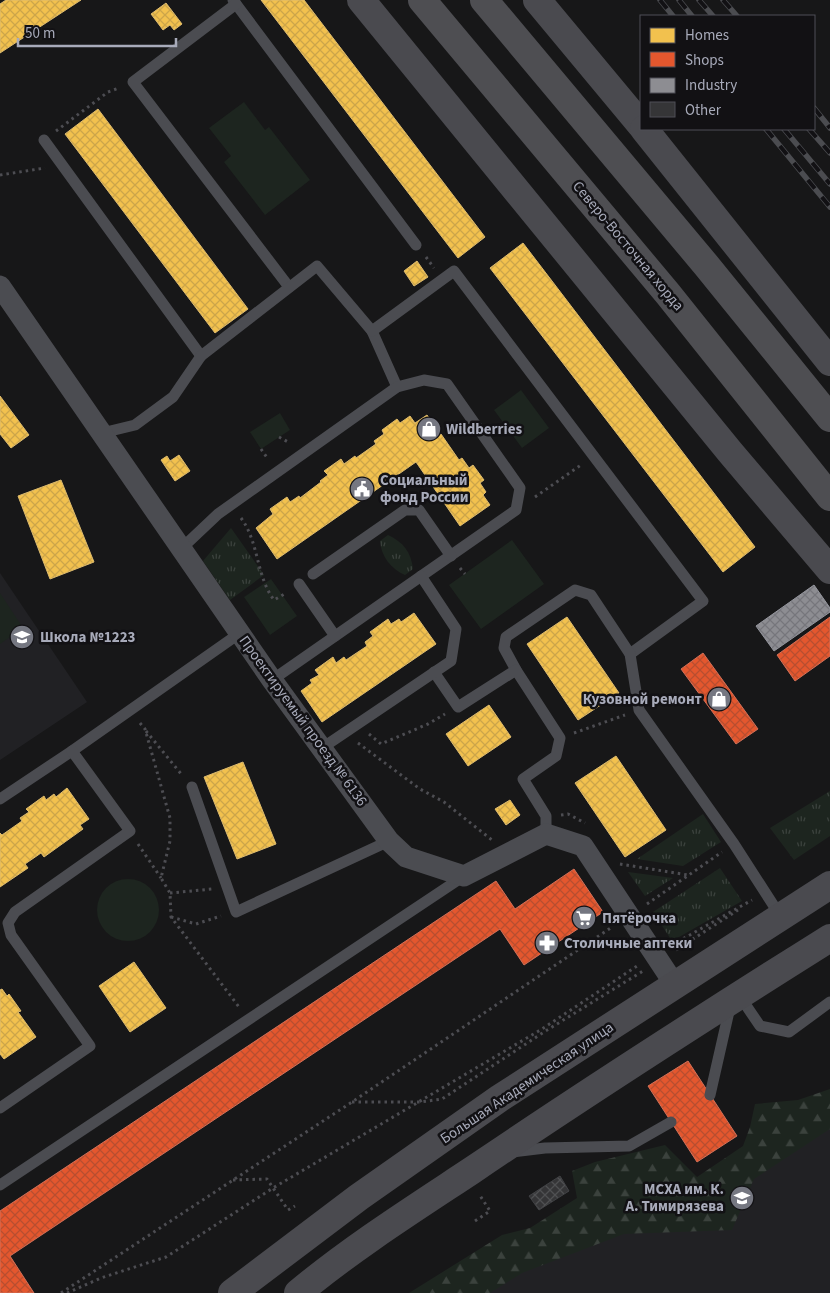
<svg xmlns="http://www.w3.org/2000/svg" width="830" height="1293" font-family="'Source Sans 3',sans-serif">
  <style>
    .built { fill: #212124 }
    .grass { fill: url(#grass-tufts) }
    .forest { fill: url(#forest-firs) }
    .green { fill: #1d251f }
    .homes { fill: url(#homes-cross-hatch); stroke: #dcba6e }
    .shops { fill: url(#shops-cross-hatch); stroke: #d27058 }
    .industry { fill: url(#industry-cross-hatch); stroke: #95969e }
    .building { fill: url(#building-cross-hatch); stroke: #404144 }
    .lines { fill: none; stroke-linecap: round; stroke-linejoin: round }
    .path { stroke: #4d4d52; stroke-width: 3; stroke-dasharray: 2.5 4; stroke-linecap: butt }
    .lane { stroke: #4b4c51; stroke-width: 11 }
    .street { stroke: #4b4c51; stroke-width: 21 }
    .secondary { stroke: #4a4a4f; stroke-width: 28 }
    .primary { stroke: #4e4e52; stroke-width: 28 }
    .rail-casing { stroke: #4b4c50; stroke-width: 5.5 }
    .rail { stroke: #121114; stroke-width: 4; stroke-dasharray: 11; stroke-linecap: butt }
    .labels { text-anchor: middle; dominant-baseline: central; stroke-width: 5; stroke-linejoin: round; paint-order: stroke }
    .street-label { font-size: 15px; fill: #a8abba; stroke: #121114 }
    .poi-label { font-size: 15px; font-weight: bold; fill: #a8abba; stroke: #121114; text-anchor: start }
  </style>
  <defs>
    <pattern id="grass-tufts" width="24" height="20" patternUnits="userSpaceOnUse" patternTransform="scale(1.25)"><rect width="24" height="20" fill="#1d251f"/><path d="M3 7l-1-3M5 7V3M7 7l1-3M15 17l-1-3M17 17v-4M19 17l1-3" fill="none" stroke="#3b423d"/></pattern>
    <pattern id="forest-firs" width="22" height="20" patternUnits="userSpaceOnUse" patternTransform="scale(1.25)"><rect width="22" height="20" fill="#1d251f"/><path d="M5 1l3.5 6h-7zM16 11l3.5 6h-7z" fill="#3b423d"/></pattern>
    <pattern id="homes-cross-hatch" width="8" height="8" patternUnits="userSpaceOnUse" patternTransform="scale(1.25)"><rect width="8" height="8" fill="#f2c14e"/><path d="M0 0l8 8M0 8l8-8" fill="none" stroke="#cca54a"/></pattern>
    <pattern id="shops-cross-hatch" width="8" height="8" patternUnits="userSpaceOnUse" patternTransform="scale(1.25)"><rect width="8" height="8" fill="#e4572e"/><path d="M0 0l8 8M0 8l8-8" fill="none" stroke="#b84e30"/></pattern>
    <pattern id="industry-cross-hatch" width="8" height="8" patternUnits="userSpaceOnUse" patternTransform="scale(1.25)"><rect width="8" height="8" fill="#8d8d92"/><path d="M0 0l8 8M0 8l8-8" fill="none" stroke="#76767c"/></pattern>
    <pattern id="building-cross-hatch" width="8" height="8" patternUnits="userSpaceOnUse" patternTransform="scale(1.25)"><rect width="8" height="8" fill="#353537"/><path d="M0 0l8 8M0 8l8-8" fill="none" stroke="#4f5052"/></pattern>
  </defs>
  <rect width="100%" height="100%" fill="#171718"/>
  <g class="built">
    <polygon points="0,573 87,702 0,760"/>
    <polygon points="830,1100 830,1293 444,1293 687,1196"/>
  </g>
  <g class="grass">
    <polygon points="231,528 264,575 230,600 203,561"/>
    <path d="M 388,535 C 403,542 411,552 413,569 L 405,575 C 391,569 381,556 380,541 Z"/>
    <polygon points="830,791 830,836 794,860 770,828"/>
    <polygon points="703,814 721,842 683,866 637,859"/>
    <polygon points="720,868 742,901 672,941 653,912"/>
    <polygon points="628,872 673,878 645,896"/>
  </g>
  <polygon class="forest" points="830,1089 830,1129 754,1179 732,1230 624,1234 522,1273 490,1293 409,1293 502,1235 530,1228 577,1198 572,1171 595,1162 665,1145 697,1177 743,1146 750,1127 755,1104 798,1100"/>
  <g class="green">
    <polygon points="244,102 265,130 269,127 310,180 265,215 224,162 231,156 209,128"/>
    <polygon points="521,390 549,428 522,448 494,410"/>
    <polygon points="280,413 290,430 261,449 250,432"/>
    <polygon points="512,540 544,584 481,629 449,585"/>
    <polygon points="271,579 297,616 270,635 244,597"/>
    <polygon points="0,593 23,628 0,644"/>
    <circle cx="128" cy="910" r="31"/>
  </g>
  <g class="homes">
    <polygon points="6,0 81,0 0,53 0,4"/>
    <polygon points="261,0 304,0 485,237 458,258"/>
    <polygon points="166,3 182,24 174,30 170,25 163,30 151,14"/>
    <polygon points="98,109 248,309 215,333 65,134"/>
    <polygon points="523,243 755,547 723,572 490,268"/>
    <polygon points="417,261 428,277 414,286 404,271"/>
    <polygon points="0,396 29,435 11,448 0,434"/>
    <polygon points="427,415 436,428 434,430 438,436 441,434 459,460 462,458 469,468 473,465 484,480 480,483 486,492 483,495 490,505 460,526 416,462 277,559 256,528 273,514 270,509 287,497 290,502 299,496 300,498 321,482 320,481 328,475 324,471 341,459 344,464 355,456 356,458 376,444 374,441 384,434 382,430 397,419 400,423 410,416 415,423"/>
    <polygon points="179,455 190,471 175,481 161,460 167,456 170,461"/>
    <polygon points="61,480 94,562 50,579 18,496"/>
    <polygon points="414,613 436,644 322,722 301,691 312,683 310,680 319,675 315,670 333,657 336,663 344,657 346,660 367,646 365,642 373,636 370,632 388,619 391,624 399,619 401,622"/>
    <polygon points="567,617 619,693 578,720 527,644"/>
    <polygon points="489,705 511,737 468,766 446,734"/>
    <polygon points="616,756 666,830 625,857 575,783"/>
    <polygon points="243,762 276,844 237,859 204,777"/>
    <polygon points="67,788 89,819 80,825 83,829 44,857 41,853 25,864 28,868 0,887 0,833 2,835 22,821 20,818 29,812 26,809 44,796 46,800 54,794 56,797"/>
    <polygon points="510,800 520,815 506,825 495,809"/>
    <polygon points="134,962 166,1008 130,1032 99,986"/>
    <polygon points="2,989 7,996 9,994 21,1011 18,1012 36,1037 4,1059 0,1054 0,990"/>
  </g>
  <g class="shops">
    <polygon points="830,617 830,656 795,681 777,655"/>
    <polygon points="703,653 758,729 736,744 681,669"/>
    <polygon points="574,869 603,912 524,965 500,929 10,1256 34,1293 0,1293 0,1211 496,881 515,909"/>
    <polygon points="688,1061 737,1136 697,1162 648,1086"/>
  </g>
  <polygon class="industry" points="814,585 830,608 830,612 774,651 756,626"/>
  <polygon class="building" points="560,1176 569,1191 539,1210 529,1196"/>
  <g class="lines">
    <g class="path">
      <polyline points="56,131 108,92 119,88"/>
      <polyline points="0,175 45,168"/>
      <polyline points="426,257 434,268"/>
      <polyline points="279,437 290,443"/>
      <polyline points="261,449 268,459"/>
      <polyline points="535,497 581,465"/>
      <path d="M 241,518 C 259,542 256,576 274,600 L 286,593"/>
      <polyline points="460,568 465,574"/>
      <polyline points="140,723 145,729 170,818 170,841 161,878 170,893 171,917 239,1007"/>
      <polyline points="146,731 182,775"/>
      <polyline points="574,733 625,715"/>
      <polyline points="369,734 381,744 428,724 445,714"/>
      <polyline points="358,743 420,789 444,802 492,840"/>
      <polyline points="561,815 568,814 585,823"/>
      <polyline points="138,844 161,878"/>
      <polyline points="620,864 688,875"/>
      <polyline points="170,893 212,889"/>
      <polyline points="647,904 722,852"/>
      <polyline points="171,917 196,924 221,916"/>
      <polyline points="672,945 752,900"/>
      <polyline points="676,950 738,910"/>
      <polyline points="352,1102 420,1102 442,1099 544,1032 643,971"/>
      <polyline points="233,1180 267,1179 288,1210 295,1206"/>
      <polyline points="475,1221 490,1211 479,1194"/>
      <polyline points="61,1293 352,1102 612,927"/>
      <polyline points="67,1293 101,1278 166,1257 273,1188 542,1029 637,966"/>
    </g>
    <g class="lane">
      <polyline points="233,0 416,245"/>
      <polyline points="236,4 133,82 289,287"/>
      <polyline points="44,140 201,356"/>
      <polyline points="372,331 397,387"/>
      <polyline points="102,433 135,425 173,397 201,356 317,266 372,331 454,271 703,601 630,654"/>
      <polyline points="182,548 218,514 397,387 424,380 447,384 520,488 516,510 272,680"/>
      <polyline points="313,574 405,510 419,510 451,556"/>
      <polyline points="299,584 335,636"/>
      <polyline points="516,670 504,648 506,637 575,590 591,595 630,654 639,710 734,844 781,917"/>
      <polyline points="434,672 458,707 516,670 560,738 556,756 523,779 546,816 546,834"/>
      <polyline points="322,748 451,661 456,629 421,576"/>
      <polyline points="192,787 236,912 389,841"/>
      <polyline points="0,799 72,751 240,633"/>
      <polyline points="739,995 760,1026 789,1032 830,1002"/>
      <polyline points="710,1095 730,1007"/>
      <polyline points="0,1108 90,1046 11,935 8,923 15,912 130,831 72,751"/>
      <polyline points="512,1152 545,1148 629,1146 671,1122"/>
      <polyline points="0,1185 464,876"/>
    </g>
    <polyline class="street" points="0,286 272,680 389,841 406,857 464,876 546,834 583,846 675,985"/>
    <g class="secondary">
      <polyline points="361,0 730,452 830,570"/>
      <polyline points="537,0 641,125"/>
      <polyline points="644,129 830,362"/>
      <polyline points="232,1293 359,1197 500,1098 830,885"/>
      <path d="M 298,1293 C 352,1248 412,1210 471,1171 C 589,1091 709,1014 830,938"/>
    </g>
    <g class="primary">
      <polyline points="422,0 668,294 830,497"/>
      <polyline points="484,0 706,265 830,418"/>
    </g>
    <g class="rail-casing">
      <g id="rail">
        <polyline points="660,0 673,16"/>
        <polyline points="679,0 692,16"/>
        <polyline points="699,0 713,16"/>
        <polyline points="723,0 737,16"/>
        <polyline points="814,108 830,128"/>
        <polyline points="766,129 830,207"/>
        <polyline points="784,129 830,184"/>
        <polyline points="809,129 830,153"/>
      </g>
    </g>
    <use href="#rail" class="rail"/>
  </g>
  <defs>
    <g id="shop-disc" transform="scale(1.25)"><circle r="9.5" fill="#757781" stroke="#121114"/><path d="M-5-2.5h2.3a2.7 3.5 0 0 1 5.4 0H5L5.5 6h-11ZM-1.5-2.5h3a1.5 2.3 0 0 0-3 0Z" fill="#fff"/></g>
    <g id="civic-disc" transform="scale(1.25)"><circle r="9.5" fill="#757781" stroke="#121114"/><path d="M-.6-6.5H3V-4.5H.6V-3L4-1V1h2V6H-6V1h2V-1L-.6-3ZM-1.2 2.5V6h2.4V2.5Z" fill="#fff"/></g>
    <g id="school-disc" transform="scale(1.25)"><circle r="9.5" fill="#757781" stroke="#121114"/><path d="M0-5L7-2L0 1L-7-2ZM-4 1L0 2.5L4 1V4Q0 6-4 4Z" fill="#fff"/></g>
    <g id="supermarket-disc" transform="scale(1.25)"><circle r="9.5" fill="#757781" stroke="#121114"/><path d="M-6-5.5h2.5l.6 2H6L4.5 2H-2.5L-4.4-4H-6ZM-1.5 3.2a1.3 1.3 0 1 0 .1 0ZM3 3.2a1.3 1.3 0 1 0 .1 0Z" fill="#fff"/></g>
    <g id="pharmacy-disc" transform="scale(1.25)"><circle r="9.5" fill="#757781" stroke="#121114"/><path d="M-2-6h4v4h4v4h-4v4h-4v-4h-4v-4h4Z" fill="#fff"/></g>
    <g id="university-disc" transform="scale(1.25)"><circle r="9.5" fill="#757781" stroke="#121114"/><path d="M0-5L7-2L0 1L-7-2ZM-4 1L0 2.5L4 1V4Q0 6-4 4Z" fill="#fff"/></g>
  </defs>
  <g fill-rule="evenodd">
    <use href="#shop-disc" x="429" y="429"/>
    <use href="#civic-disc" x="362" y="489"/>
    <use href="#school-disc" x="22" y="637"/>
    <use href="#shop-disc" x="719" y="699"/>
    <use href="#supermarket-disc" x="584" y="918"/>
    <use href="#pharmacy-disc" x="547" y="943"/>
    <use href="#university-disc" x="742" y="1198"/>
  </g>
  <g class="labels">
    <g class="street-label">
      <text transform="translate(628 246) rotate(50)">Северо-Восточная хорда</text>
      <text transform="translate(303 721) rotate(54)">Проектируемый проезд № 6136</text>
      <text transform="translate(527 1083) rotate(-34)">Большая Академическая улица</text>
    </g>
    <g class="poi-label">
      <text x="446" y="429">Wildberries</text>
      <text x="380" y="480">Социальный<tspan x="380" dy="17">фонд России</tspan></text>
      <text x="40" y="637">Школа №1223</text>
      <text x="702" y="699" text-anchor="end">Кузовной ремонт</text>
      <text x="602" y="918">Пятёрочка</text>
      <text x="564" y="943">Столичные аптеки</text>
      <text x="724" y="1189" text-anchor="end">МСХА им. К.<tspan x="724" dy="17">А. Тимирязева</tspan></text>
    </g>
  </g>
  <rect x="640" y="15" width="175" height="115" fill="#121114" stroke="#4e4f56"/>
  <rect x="650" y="28" width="25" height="15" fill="#f2c14e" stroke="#4e4f56"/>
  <text x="685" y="40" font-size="15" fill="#a8abba">Homes</text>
  <rect x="650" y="52" width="25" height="15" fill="#e4572e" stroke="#4e4f56"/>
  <text x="685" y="65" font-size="15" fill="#a8abba">Shops</text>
  <rect x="650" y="78" width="25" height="15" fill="#8d8d92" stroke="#4e4f56"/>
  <text x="685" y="90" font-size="15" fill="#a8abba">Industry</text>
  <rect x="650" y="102" width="25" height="15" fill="#353537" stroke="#4e4f56"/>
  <text x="685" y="115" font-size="15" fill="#a8abba">Other</text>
  <path d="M18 38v8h158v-8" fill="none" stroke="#a8abba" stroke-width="2.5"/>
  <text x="25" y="38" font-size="15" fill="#a8abba" stroke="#121114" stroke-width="4" paint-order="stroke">50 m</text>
</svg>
